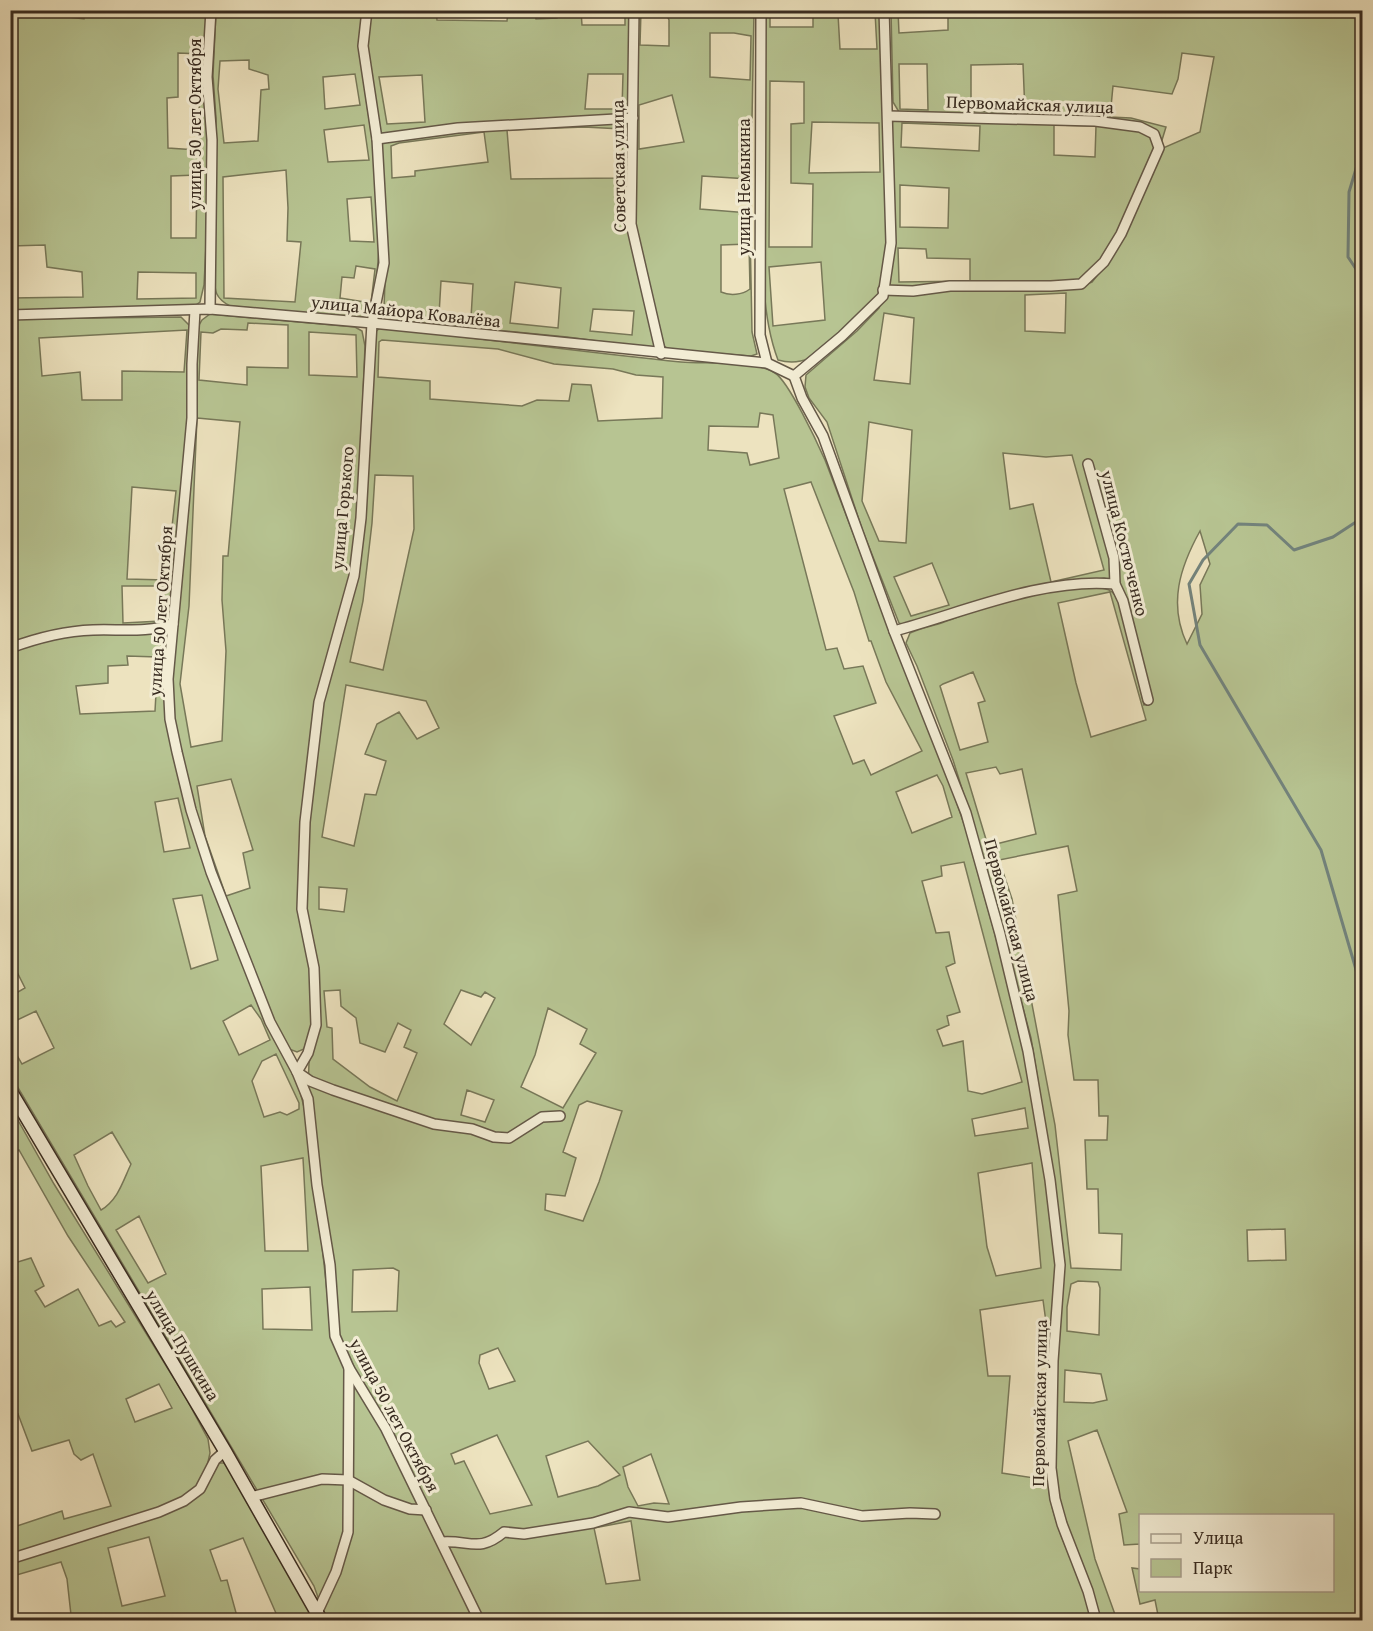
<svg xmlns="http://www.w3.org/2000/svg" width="1373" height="1631" font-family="'Gentium Book Plus',serif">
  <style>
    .green { fill: #b7c492; stroke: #787859; stroke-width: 1.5; fill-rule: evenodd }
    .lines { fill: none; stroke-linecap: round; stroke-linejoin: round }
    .stream { stroke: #73837c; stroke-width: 3 }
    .street-casing { stroke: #655948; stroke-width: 12 }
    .secondary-casing { stroke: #382b20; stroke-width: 15 }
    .street { stroke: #f3edd5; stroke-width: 9 }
    .secondary { stroke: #f3edd5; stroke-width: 12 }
    .labels { text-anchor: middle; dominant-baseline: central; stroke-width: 6; stroke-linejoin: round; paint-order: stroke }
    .street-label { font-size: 18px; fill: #382b20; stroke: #f3edd5 }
  </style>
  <rect width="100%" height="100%" fill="#ede3bf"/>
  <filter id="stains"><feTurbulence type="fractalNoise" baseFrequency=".00333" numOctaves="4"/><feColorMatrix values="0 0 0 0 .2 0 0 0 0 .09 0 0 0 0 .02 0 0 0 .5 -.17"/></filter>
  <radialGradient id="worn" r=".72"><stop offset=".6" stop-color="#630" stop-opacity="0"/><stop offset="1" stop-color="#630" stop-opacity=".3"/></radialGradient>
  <g class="green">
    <path d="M 390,10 L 408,12 L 409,11 L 436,11 L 437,20 L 507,21 L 508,11 L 535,11 L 536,19 L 557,18 L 557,11 L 581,11 L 582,25 L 625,25 L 625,11 L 631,11 L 629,116 L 379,137 L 366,49 L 369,11 ZM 588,74 L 623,74 L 622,109 L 585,109 ZM 422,75 L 425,122 L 387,124 L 379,77 Z"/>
    <path d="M 948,10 L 1362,11 L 1362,1620 L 1159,1620 L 1155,1600 L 1140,1604 L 1132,1568 L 1140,1569 L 1140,1590 L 1332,1590 L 1332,1516 L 1140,1516 L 1140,1544 L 1124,1545 L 1119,1514 L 1127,1512 L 1097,1430 L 1068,1441 L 1095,1559 L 1117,1620 L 1099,1620 L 1057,1494 L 1055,1459 L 1056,1384 L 1064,1271 L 1051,1162 L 1031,1038 L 978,840 L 953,760 L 917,666 L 906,643 L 910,633 C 921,628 933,626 944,622 C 956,618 967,613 979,609 C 1001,602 1095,577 1112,592 C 1127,604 1139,683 1144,705 L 1152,702 L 1131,613 L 1118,582 L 1104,578 L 1029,590 L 904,625 L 899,623 L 862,529 L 827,422 L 809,398 L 805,387 L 806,375 L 857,331 L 879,308 L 885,295 L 888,293 L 951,288 L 1081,286 L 1092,282 L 1103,268 L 1163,148 L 1200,132 L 1214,57 L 1182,53 L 1178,79 L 1172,94 L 1113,86 L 1110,117 L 1131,118 L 1166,127 L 1162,140 L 1157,131 L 1142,125 L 910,114 L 899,112 L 893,102 L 891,11 L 898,11 L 899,33 L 948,30 ZM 899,64 L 927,64 L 928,110 L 900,109 ZM 1023,64 L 1025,113 L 971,111 L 971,65 ZM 1066,293 L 1065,333 L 1025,331 L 1025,295 ZM 884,313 L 914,318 L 910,384 L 874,380 ZM 869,422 L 912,430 L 906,543 L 879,541 L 862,501 ZM 1003,453 L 1046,457 L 1072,455 L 1104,570 L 1051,582 L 1033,504 L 1010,509 ZM 1200,531 L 1210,564 L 1200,585 L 1202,614 L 1187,644 C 1168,604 1180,567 1200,531 ZM 932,563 L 949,605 L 911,616 L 894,577 ZM 1110,592 L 1146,720 L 1091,737 L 1076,683 L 1058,603 ZM 973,672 L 985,701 L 978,703 L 988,742 L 960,750 L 940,686 L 943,684 ZM 996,767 L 1000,774 L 1022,769 L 1036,834 L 988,846 L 966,773 ZM 1068,846 L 1077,891 L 1058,895 L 1069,1011 L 1068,1035 L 1074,1080 L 1098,1080 L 1099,1116 L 1108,1116 L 1107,1140 L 1085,1140 L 1087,1189 L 1098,1189 L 1099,1233 L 1122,1234 L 1121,1270 L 1071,1268 L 1055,1125 L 1012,899 L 999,860 ZM 1285,1229 L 1286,1260 L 1248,1261 L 1247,1230 ZM 1078,1281 L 1098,1282 L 1100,1288 L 1099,1335 L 1067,1331 L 1067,1307 L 1071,1284 ZM 1065,1370 L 1101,1374 L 1107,1400 L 1093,1403 L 1064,1402 Z"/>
    <path d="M 11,11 L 53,11 L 53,15 L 84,19 L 85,11 L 207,11 L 202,78 L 208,132 L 207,227 L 204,285 L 200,302 L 193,307 L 11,311 L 10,298 L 83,297 L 82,272 L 47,267 L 45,245 L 11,246 ZM 178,53 L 202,54 L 197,150 L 168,148 L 167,98 L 178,97 ZM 197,175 L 196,238 L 171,238 L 171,176 ZM 138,272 L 196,273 L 196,298 L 137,299 Z"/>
    <path d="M 216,11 L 363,11 C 357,61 368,107 375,157 C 382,205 380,260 373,308 L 366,316 L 354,317 L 230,306 C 213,297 215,289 214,271 L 216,118 L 213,75 ZM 249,60 L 249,69 L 268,75 L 269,89 L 261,90 L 258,141 L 224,143 L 218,89 L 220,61 ZM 355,74 L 360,105 L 325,109 L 323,77 ZM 364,125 L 369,160 L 328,162 L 324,130 ZM 286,170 L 288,208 L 287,241 L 301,242 L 295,302 L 224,298 L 223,177 ZM 371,197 L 374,242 L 350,241 L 347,199 ZM 356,266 L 375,269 L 371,303 L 340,298 L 342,277 L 354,278 Z"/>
    <path d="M 636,11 L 641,11 L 640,45 L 669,46 L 669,20 L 665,11 L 754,11 L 750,229 L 752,332 L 757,354 L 751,356 L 670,350 L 664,346 L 639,253 L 635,220 ZM 710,33 L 734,33 L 751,36 L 750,80 L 710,77 ZM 672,95 L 684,142 L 639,149 L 639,105 ZM 702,176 L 749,179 L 749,213 L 700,209 ZM 749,244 L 750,289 C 742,295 730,296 721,292 L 721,245 Z"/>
    <path d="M 765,11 L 770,11 L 770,27 L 813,27 L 813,13 L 775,11 L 881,11 C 884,79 886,148 886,217 C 886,237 890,271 881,289 C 871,309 849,324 834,339 C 817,355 803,367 778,360 C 759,310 763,247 764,193 C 764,132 765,71 765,11 ZM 875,12 L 877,49 L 840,49 L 838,14 ZM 770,81 L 804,82 L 804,123 L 791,124 L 791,183 L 813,184 L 812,247 L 769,247 ZM 812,122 L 879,123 L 880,172 L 809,173 ZM 821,262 L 825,320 L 773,326 L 769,267 Z"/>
    <path d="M 894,120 L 1121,126 L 1149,134 L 1156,147 C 1136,195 1121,249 1080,282 L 910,290 L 886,288 L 892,123 ZM 902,123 L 980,126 L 979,151 L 901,147 ZM 1054,125 L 1096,126 L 1095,157 L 1054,155 ZM 900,185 L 949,188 L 948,228 L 900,227 ZM 898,248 L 926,249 L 927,258 L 970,259 L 970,281 L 899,282 Z"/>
    <path d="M 629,121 L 630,224 L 636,265 L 658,346 L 651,348 L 567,337 L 393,320 L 388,317 L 384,308 L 386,256 L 379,143 L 459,130 ZM 584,127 L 622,129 L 623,178 L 511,179 L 507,130 ZM 484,132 L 488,162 L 415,171 L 415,176 L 392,178 L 391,146 L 399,143 ZM 441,281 L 473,284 L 471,318 L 439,315 ZM 515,282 L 561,288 L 558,328 L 510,323 ZM 593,309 L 634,311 L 632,335 L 590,331 Z"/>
    <path d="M 210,314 L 355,327 L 362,331 L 365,346 L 358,518 L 350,580 L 317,702 L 303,855 L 310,966 L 312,1023 L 304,1049 L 297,1052 L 289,1049 L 272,1017 L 222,892 L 191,800 L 174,725 L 172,677 L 198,327 L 202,320 ZM 248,323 L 288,325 L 288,368 L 247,367 L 247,385 L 199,380 L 201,332 L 213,333 L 221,329 L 247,330 ZM 309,332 L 356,335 L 357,377 L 309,375 ZM 197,418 L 240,422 L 228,556 L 223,556 L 222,600 L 226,651 L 222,741 L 191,747 L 180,684 L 189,606 ZM 231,779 L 253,850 L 243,853 L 250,888 L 226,896 L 205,836 L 197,786 Z"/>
    <path d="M 181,317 L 190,326 L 188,423 L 170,622 L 156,627 L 139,626 L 11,645 L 11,319 ZM 187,330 L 184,372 L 122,371 L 122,400 L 82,400 L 80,372 L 42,376 L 39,338 ZM 132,487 L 176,491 L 166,580 L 127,579 ZM 122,586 L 165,586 L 161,621 L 123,623 Z"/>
    <path d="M 380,328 C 481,338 581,352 681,362 C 706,364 755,360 775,373 C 789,382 817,442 825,460 L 927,726 L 939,751 L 966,830 L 1019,1021 L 1027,1060 L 1050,1209 L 1056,1268 L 1048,1464 C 1048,1475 1048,1486 1050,1497 C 1058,1539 1082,1578 1093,1620 L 326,1620 L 314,1586 L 11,1076 L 10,1043 L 22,1064 L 54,1048 L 36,1011 L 11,1023 L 11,996 L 25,988 L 10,958 L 11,649 L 41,638 L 169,628 L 165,685 L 179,780 L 297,1080 L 304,1107 L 318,1209 L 332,1337 L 342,1361 L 351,1360 L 338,1334 L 308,1088 L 309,1063 L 318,1022 L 306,901 L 308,820 L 321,703 L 356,576 L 374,333 ZM 382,340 L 498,349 L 554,364 L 613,369 L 636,375 L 663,377 L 662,418 L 598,421 L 591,385 L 572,384 L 569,401 L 537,400 L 522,406 L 430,399 L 430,381 L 378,377 L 379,342 ZM 760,413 L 773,415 L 779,458 L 750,465 L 747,453 L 708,450 L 709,426 L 758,427 ZM 375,475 L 413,476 L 414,529 L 383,670 L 350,662 L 363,601 L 372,523 ZM 811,482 L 854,592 L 869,641 L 871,641 L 886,682 L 922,751 L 871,775 L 864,760 L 853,764 L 834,716 L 876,703 L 863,666 L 844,669 L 837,648 L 826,650 L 784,489 ZM 127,656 L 158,657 L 155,711 L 80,714 L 76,686 L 108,683 L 108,666 L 128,665 ZM 346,685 L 426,701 L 439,728 L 417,739 L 399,712 L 377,724 L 365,754 L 386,761 L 376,795 L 365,794 L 354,846 L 322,837 ZM 937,775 L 943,786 L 952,817 L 912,833 L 896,792 ZM 178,798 L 190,848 L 164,852 L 155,802 ZM 964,862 L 1022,1082 L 982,1094 L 968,1091 L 963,1041 L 943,1046 L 937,1030 L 949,1025 L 947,1016 L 960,1012 L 946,967 L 955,963 L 949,932 L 936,933 L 922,881 L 942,876 L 941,866 ZM 319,887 L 347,889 L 344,912 L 319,909 ZM 202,895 L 218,960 L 191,969 L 173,899 ZM 340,990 L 341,1006 L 356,1018 L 360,1043 L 385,1052 L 398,1023 L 411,1030 L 404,1047 L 417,1053 L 397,1101 L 370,1087 L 333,1059 L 332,1028 L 327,1027 L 324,991 ZM 461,990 L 481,997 L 485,992 L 495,998 L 471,1045 L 444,1024 ZM 251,1005 L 261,1019 L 270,1040 L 239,1055 L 223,1021 ZM 548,1008 L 587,1029 L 580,1044 L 596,1053 L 563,1108 L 521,1087 L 535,1055 ZM 276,1054 L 299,1103 L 299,1109 L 287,1115 L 280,1112 L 264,1117 L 252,1081 L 262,1061 ZM 467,1090 L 494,1100 L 485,1122 L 461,1115 ZM 587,1101 L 622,1111 L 599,1182 L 583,1221 L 545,1210 L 546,1194 L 565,1196 L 576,1158 L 563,1152 L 579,1105 ZM 1025,1108 L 1028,1128 L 975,1136 L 972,1119 ZM 112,1132 L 131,1164 C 123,1181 118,1200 101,1210 L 88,1186 L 74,1155 ZM 303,1158 L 308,1251 L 265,1251 L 261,1166 ZM 1032,1163 L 1041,1268 L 996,1276 L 987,1247 L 978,1173 ZM 139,1216 L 166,1274 L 148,1283 L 116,1230 ZM 393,1268 L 399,1271 L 397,1311 L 352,1312 L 353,1270 ZM 310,1287 L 312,1330 L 263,1329 L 262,1289 ZM 1043,1300 L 1048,1337 L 1043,1464 L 1039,1466 L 1034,1478 L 1002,1473 L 1010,1376 L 988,1376 L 980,1310 ZM 498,1348 L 515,1381 L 489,1389 L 479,1363 L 480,1355 ZM 497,1435 L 532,1505 L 490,1514 L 464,1461 L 455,1464 L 451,1454 ZM 588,1441 L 620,1475 L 598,1486 L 558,1497 L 546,1456 ZM 651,1454 L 669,1504 L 654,1503 L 638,1506 L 628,1487 L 623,1467 ZM 801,1501 L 870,1514 L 939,1512 L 940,1515 L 861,1518 L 801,1504 L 666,1519 L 629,1514 L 592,1521 L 629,1511 L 667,1515 ZM 631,1521 L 640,1580 L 606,1584 L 594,1528 Z"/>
    <path d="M 10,1106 L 54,1184 L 186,1398 L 208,1439 L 210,1453 L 206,1471 L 197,1486 L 183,1499 L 158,1509 L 11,1555 L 11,1528 L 62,1511 L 64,1519 L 111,1506 L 93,1454 L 81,1460 L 74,1454 L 69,1440 L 32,1451 L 18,1414 L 11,1417 L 11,1264 L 31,1258 L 44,1286 L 35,1291 L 45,1307 L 78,1289 L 99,1326 L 111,1321 L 116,1327 L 125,1322 L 68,1236 L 19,1150 L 11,1154 ZM 159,1384 L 172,1408 L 135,1422 L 126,1399 Z"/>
    <path d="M 219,1463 L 225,1463 L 314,1620 L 279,1620 L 243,1538 L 210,1550 L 221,1581 L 227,1580 L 238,1620 L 44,1620 L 71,1615 L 67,1579 L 61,1562 L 13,1576 L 13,1581 L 11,1582 L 11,1563 L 182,1506 ZM 149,1537 L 165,1596 L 122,1606 L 108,1548 Z"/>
  </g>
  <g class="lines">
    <g class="stream">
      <polyline points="1362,149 1349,192 1348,257 1362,278"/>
      <polyline points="1362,518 1333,537 1294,550 1267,525 1238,524 1203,560 1189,584 1200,645 1321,850 1362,990"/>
    </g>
    <g class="street-casing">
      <g id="street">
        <polyline points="367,10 363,46 377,139 384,263 372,323 361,518 354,576 319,702 305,822 302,909 314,968 316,1025 308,1053 297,1072 310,1081 333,1090 434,1124 472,1129 494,1137 509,1138 542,1117 560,1116"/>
        <polyline points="634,10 631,224 661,354"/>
        <polyline points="761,10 760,335 767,363"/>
        <polyline points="884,10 891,243 883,296 842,336 794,376 802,398 823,436 894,631 966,813 1000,934 1028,1051 1050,1180 1060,1265 1053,1361 1051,1468 1055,1499 1062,1524 1088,1591 1096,1620"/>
        <polyline points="377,139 458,128 633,118"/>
        <polyline points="883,290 913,291 950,286 1051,286 1081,284 1104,262 1121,234 1159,148 1154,134 1140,127 1095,121 888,116"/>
        <polyline points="210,309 212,140 207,77 211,10"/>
        <polyline points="195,310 192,364 192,418 168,679 170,719 177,752 191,810 211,872 270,1022 297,1072 308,1099 317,1185 330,1265 335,1336 349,1368 386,1429 479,1620"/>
        <polyline points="10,315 210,309 372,323 767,363 794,376"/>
        <polyline points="1088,464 1114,558 1115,584 1123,601 1148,700"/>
        <path d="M 894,631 C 962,613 1043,577 1115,584"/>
        <path d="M 10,648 C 37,638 65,631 93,630 C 120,629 148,633 173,624"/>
        <polyline points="251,1497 322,1479 348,1480 384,1500 410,1509 426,1510"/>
        <path d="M 442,1542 C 470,1540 479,1553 504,1532 L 524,1534 L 593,1523 L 629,1512 L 668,1517 L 741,1507 L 801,1503 L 862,1516 L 910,1513 L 935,1514"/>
        <polyline points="10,1559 159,1512 184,1501 200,1489 215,1460 225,1451"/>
        <polyline points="317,1613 336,1572 348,1532 349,1368"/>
      </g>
    </g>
    <g class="secondary-casing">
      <polyline id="secondary" points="10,1090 225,1451 321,1620"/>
    </g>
    <use href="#street" class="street"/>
    <use href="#secondary" class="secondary"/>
  </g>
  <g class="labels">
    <g class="street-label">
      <text transform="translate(1030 104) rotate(2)">Первомайская улица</text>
      <text transform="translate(194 124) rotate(-90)">улица 50 лет Октября</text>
      <text transform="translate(618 166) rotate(-91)">Советская улица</text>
      <text transform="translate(743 187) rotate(-90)">улица Немыкина</text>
      <text transform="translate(406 311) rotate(6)">улица Майора Ковалёва</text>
      <text transform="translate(342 508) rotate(-85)">улица Горького</text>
      <text transform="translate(1125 543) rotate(76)">улица Костюченко</text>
      <text transform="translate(160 611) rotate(-86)">улица 50 лет Октября</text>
      <text transform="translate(1012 920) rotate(75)">Первомайская улица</text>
      <text transform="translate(183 1345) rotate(59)">улица Пушкина</text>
      <text transform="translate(1039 1403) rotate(-89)">Первомайская улица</text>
      <text transform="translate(395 1415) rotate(62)">улица 50 лет Октября</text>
    </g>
  </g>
  <rect width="1373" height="1631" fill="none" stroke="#ede3bf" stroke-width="36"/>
  <rect x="12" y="12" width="1349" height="1607" fill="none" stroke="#382b20" stroke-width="3"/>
  <rect x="18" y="18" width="1337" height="1595" fill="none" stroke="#382b20" stroke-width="1.5"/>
  <rect x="1139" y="1514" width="195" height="78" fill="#f3edd5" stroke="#a89f8d" stroke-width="1.5"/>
  <rect x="1151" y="1534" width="30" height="9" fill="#f3edd5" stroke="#a89f8d" stroke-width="1.5"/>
  <text x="1193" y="1544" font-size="18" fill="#382b20">Улица</text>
  <rect x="1151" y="1559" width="30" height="18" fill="#b7c492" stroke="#a89f8d" stroke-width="1.5"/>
  <text x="1193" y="1574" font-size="18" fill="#382b20">Парк</text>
  <rect width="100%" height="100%" filter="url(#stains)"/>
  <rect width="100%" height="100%" fill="url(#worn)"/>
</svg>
